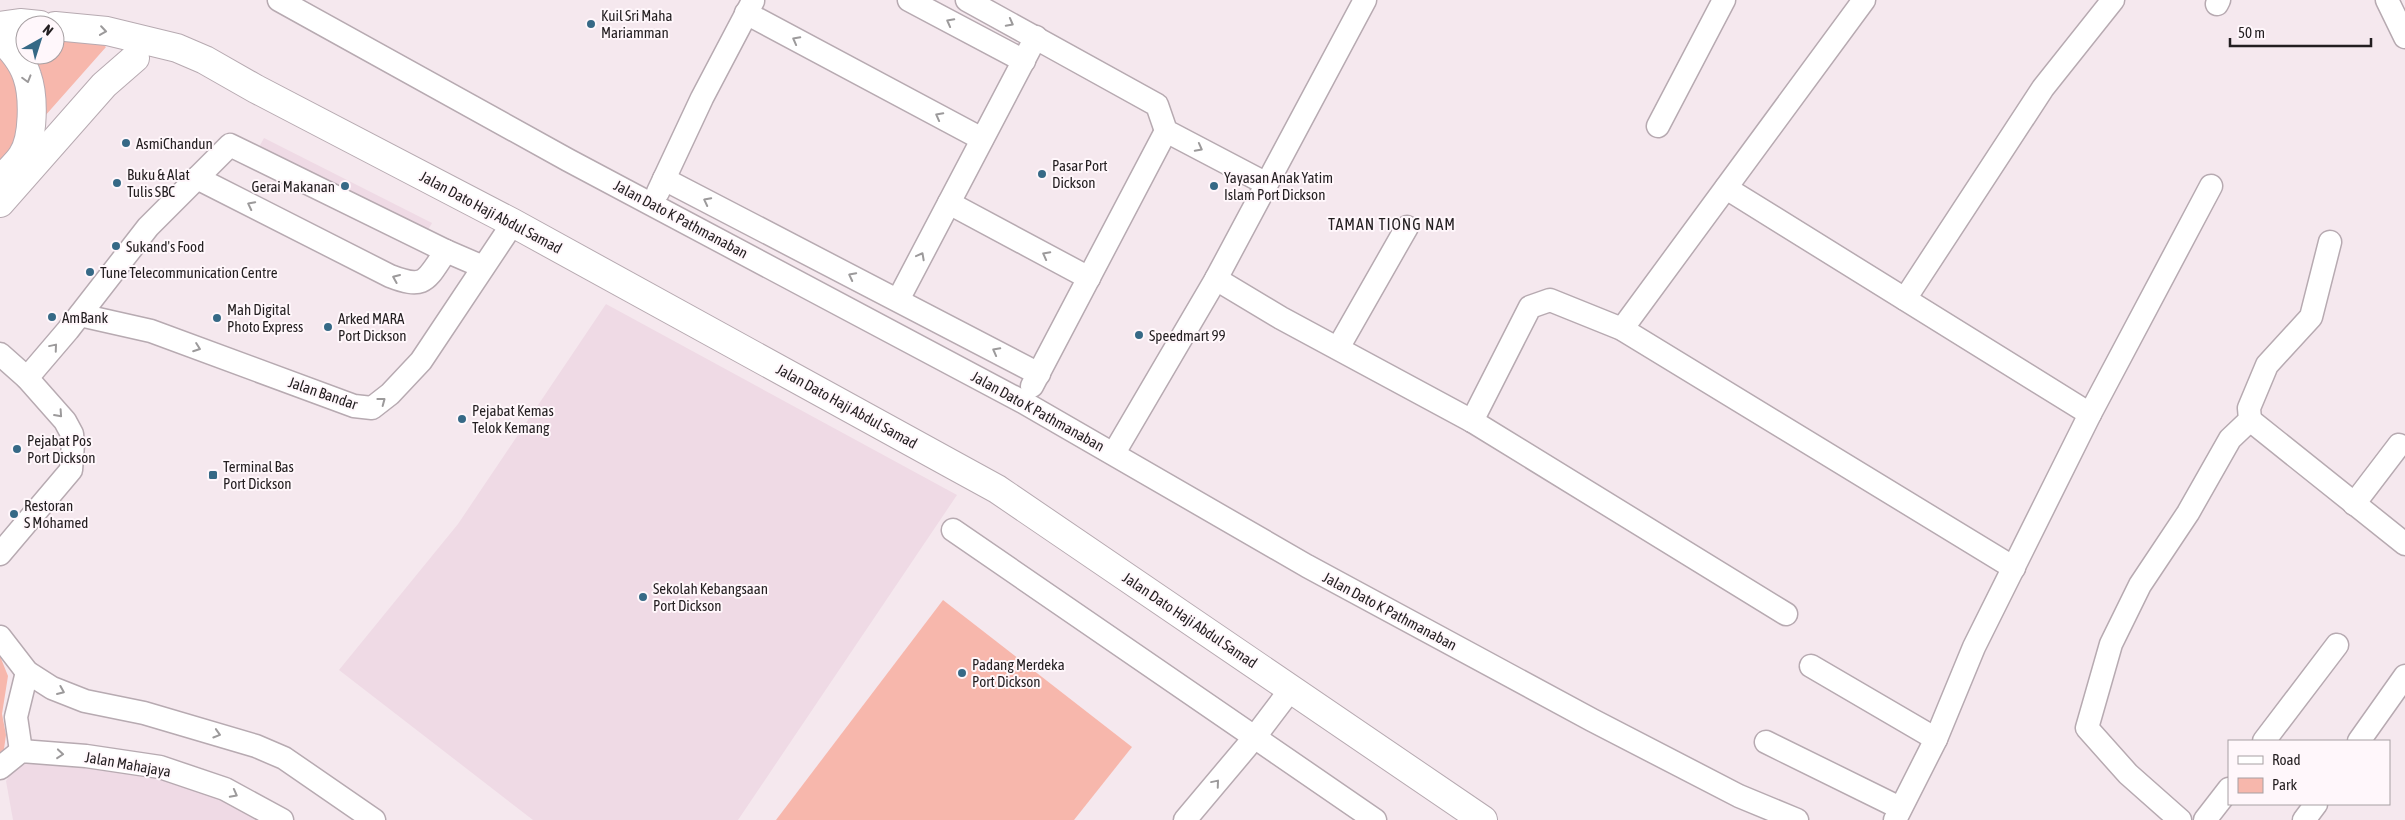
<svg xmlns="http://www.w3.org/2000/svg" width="2405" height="820" font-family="'Asap Condensed',sans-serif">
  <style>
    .built { fill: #efdae5 }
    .green { fill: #f7b7ac }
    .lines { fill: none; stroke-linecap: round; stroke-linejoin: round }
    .minor-casing { stroke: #b7aab1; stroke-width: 25 }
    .major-casing { stroke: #b7aab1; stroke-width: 30 }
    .minor { stroke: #fff; stroke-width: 22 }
    .major { stroke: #fff; stroke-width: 28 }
    .oneway { stroke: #9c9a9b }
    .poi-dot { fill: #366986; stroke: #fff7fb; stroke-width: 2 }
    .labels { text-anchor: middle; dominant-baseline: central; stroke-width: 4; stroke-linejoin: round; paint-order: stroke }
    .poi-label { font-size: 15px; fill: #231e20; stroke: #fff7fb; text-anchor: start }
    .street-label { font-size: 15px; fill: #231e20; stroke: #fff7fb }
    .neighbourhood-label { font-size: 16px; letter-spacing: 1px; fill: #231e20; stroke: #fff7fb }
  </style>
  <rect width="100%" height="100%" fill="#f5e8ee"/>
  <g class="built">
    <polygon points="264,138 432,223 425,235 258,149"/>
    <polygon points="606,304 957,495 738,820 533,820 339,670 458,524"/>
    <polygon points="20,760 144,773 226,798 266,820 13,820 6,781"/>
  </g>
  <g class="green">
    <polygon points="55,36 100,41 106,47 44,117 41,79 32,55 55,55"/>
    <path d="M 0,55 C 19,74 26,118 14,143 C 11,150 4,156 0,162 Z"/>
    <polygon points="943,600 1132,747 1074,820 776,820"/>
    <polygon points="0,656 8,676 2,714 6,735 3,756 0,758"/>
  </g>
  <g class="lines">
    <g class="minor-casing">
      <g id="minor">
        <polyline points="279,0 568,160 1023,402 1307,566 1592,720 1739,796 1797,820"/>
        <polyline points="909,0 1024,61"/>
        <polyline points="967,0 1157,105 1166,131 1265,183"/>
        <polyline points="2387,0 2405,37"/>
        <polyline points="2217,4 2219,0"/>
        <polyline points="746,13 982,139"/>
        <polyline points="1658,126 1724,0"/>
        <path d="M 197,178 L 390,276 C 426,290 426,280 446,251"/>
        <polyline points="664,179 1039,374"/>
        <polyline points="1726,188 2090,414"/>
        <polyline points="658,192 702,98 753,1"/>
        <polyline points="949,203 1089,278"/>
        <polyline points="1216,279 1281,318 1472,421 1786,614"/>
        <polyline points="1905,299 2043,88 2113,0"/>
        <polyline points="898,300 1036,37"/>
        <polyline points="80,315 151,331 354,406 372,408 390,394 421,361 513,223"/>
        <polyline points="1622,329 1864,0"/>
        <polyline points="1338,348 1407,227"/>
        <polyline points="0,354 27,378 65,421 72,434 73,444 71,470 0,554"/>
        <polyline points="27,378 68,330 148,227 230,145 446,251 483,267"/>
        <polyline points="1032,386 1166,131"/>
        <polyline points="2250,420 2405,544"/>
        <polyline points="1472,421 1530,307 1550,300 1622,329 2014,568"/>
        <polyline points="1114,453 1216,279 1365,0"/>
        <polyline points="2354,504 2399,445"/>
        <polyline points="953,530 1375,820"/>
        <polyline points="0,637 27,672 52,688 85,701 144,713 256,746 284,758 374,820"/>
        <polyline points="1811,666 1936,739"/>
        <polyline points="2264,741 2337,645"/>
        <polyline points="2359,741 2405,676"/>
        <polyline points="1766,742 1900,808"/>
        <polyline points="21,751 16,717 27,672"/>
        <polyline points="0,768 21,751 86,756 160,767 225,789 282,820"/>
        <polyline points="1185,820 1254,738 1291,689"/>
        <polyline points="1895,820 1936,739 1974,647 2090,414 2211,186"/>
        <polyline points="2180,820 2128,774 2087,728 2111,644 2140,585 2188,513 2230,439 2250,420 2249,408 2267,365 2311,317 2330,242"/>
        <polyline points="2205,820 2229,789"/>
        <polyline points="2304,820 2316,804"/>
      </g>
    </g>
    <g class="major-casing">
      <g id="major">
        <polyline points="0,26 20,23 40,25"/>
        <polyline points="55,26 107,31 177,48 205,60 256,89 513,223 955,466 997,489 1483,820"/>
        <path d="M 0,39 C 11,47 23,63 27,76 C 34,96 34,138 22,156 C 18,162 12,168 7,173"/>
        <polyline points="0,203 104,85 135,58"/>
      </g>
    </g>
    <use href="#minor" class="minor"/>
    <use href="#major" class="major"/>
  </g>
  <defs><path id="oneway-chevron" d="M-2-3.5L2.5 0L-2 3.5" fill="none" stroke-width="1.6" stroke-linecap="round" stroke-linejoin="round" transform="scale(1.25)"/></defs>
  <g class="oneway">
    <use href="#oneway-chevron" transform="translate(950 22) rotate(-152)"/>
    <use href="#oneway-chevron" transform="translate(1010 23) rotate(28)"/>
    <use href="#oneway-chevron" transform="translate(103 31) rotate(8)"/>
    <use href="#oneway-chevron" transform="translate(796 40) rotate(-152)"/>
    <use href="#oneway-chevron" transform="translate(27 79) rotate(74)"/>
    <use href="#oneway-chevron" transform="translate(939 116) rotate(-152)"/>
    <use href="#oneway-chevron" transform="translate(1199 148) rotate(28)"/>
    <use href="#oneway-chevron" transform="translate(707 201) rotate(-153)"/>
    <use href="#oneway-chevron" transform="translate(251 205) rotate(-153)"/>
    <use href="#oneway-chevron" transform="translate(1046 255) rotate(-152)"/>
    <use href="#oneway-chevron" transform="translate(921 256) rotate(-62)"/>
    <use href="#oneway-chevron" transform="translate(852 276) rotate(-153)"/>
    <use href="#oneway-chevron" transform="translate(396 278) rotate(-157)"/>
    <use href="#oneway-chevron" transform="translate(54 347) rotate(-50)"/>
    <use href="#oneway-chevron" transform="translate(197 348) rotate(20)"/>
    <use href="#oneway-chevron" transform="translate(996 351) rotate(-152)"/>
    <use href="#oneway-chevron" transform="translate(382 401) rotate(-37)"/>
    <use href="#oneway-chevron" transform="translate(59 414) rotate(48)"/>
    <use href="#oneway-chevron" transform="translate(61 691) rotate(23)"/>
    <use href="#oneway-chevron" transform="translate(217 734) rotate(17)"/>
    <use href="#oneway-chevron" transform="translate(60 754) rotate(5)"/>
    <use href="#oneway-chevron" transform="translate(1216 783) rotate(-50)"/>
    <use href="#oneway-chevron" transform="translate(234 794) rotate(28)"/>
  </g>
  <g class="poi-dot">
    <circle cx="591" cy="24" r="5"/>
    <circle cx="126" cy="143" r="5"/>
    <circle cx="1042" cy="174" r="5"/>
    <circle cx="117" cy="183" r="5"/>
    <circle cx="345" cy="186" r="5"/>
    <circle cx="1214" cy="186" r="5"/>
    <circle cx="116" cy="246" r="5"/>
    <circle cx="90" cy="272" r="5"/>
    <circle cx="52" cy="317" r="5"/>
    <circle cx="217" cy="318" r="5"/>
    <circle cx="328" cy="327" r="5"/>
    <circle cx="1139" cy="335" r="5"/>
    <circle cx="462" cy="419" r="5"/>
    <circle cx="17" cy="449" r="5"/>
    <rect x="208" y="470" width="10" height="10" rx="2.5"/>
    <circle cx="14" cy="514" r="5"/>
    <circle cx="643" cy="597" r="5"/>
    <circle cx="962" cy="673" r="5"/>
  </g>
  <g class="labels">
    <g class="poi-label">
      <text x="601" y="15">Kuil Sri Maha<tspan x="601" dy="17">Mariamman</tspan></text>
      <text x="136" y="143">AsmiChandun</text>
      <text x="1052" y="165">Pasar Port<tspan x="1052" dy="17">Dickson</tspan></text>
      <text x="127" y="174">Buku &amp; Alat<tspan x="127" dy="17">Tulis SBC</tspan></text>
      <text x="1224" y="177">Yayasan Anak Yatim<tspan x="1224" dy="17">Islam Port Dickson</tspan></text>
      <text x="335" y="186" text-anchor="end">Gerai Makanan</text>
      <text x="126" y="246">Sukand's Food</text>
      <text x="100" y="272">Tune Telecommunication Centre</text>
      <text x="227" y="309">Mah Digital<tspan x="227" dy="17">Photo Express</tspan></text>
      <text x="62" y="317">AmBank</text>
      <text x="338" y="318">Arked MARA<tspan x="338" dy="17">Port Dickson</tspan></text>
      <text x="1149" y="335">Speedmart 99</text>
      <text x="472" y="410">Pejabat Kemas<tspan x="472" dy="17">Telok Kemang</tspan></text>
      <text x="27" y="440">Pejabat Pos<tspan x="27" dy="17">Port Dickson</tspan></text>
      <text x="223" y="466">Terminal Bas<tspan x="223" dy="17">Port Dickson</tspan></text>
      <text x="24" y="505">Restoran<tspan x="24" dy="17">S Mohamed</tspan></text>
      <text x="653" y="588">Sekolah Kebangsaan<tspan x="653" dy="17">Port Dickson</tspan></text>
      <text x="972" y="664">Padang Merdeka<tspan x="972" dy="17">Port Dickson</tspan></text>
    </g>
    <g class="street-label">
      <text transform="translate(491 212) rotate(28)">Jalan Dato Haji Abdul Samad</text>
      <text transform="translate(681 219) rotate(28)">Jalan Dato K Pathmanaban</text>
      <text transform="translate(323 393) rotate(19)">Jalan Bandar</text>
      <text transform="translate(847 406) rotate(29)">Jalan Dato Haji Abdul Samad</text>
      <text transform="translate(1038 411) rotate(29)">Jalan Dato K Pathmanaban</text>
      <text transform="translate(1390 611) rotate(28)">Jalan Dato K Pathmanaban</text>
      <text transform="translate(1190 620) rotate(34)">Jalan Dato Haji Abdul Samad</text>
      <text transform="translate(128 764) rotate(10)">Jalan Mahajaya</text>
    </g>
    <g class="neighbourhood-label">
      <text x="1392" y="224">TAMAN TIONG NAM</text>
    </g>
  </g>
  <rect x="2228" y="740" width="162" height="65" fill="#fff7fb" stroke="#a7a0a3"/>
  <rect x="2238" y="756" width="25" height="8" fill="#ffffff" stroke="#a7a0a3"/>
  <text x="2272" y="765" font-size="15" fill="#231e20">Road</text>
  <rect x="2238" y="778" width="25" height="15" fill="#f7b7ac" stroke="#a7a0a3"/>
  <text x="2272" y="790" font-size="15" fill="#231e20">Park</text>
  <g transform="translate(40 40) rotate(39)"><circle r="24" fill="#fff7fb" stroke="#a7a0a3"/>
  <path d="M0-4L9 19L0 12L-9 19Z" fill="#366986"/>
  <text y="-8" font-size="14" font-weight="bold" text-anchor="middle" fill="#231e20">N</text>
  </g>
  <path d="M2230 38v8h141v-8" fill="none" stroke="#231e20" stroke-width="2.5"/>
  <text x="2238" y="38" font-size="15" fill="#231e20" stroke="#fff7fb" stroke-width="4" paint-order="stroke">50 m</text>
</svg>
